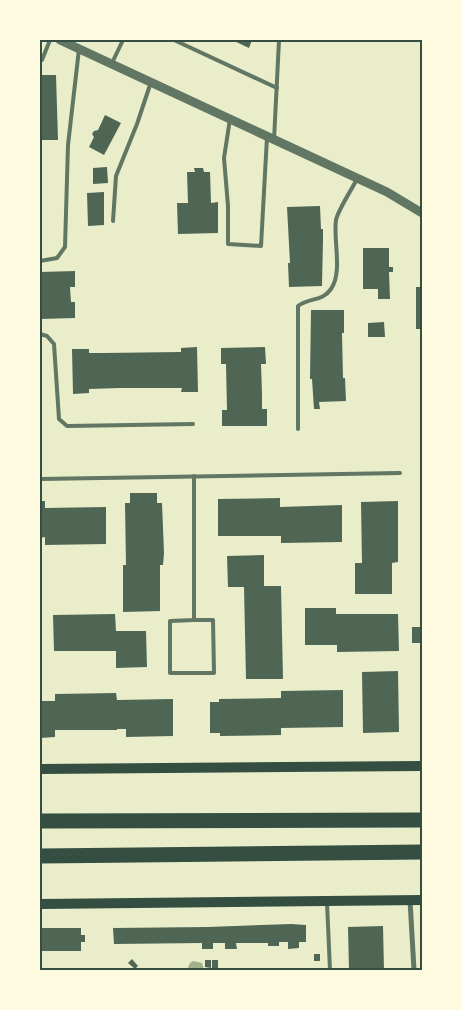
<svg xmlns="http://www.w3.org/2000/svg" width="462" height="1010" font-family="'Golos Text',sans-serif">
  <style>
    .water { fill: #a3b18a }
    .building { fill: #4f6655 }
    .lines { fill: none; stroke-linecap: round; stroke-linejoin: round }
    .service { stroke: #617663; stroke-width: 4 }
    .minor { stroke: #617663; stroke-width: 5 }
    .tertiary { stroke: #617663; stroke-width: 9 }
    .secondary { stroke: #344e41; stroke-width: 10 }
    .motorway { stroke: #344e41; stroke-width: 15 }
    .neatline { fill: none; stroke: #344e41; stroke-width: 2 }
  </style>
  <rect width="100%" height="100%" fill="#e9edc9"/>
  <polygon class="water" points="193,961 202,963 204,970 187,970 190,963"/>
  <g class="building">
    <polygon points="232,40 252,40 249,48"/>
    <polygon points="40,75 56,75 58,140 40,140"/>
    <polygon points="105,115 121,123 104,155 89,147 94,137 92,134 94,131 98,130"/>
    <polygon points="107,167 108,183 93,184 93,168"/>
    <polygon points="194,168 203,168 204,172 210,172 211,203 218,202 218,233 178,234 177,203 188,203 187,172 195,172"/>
    <polygon points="104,192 104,225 88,226 87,193"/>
    <polygon points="320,206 321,229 323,229 323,240 322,286 289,287 288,263 290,263 287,207"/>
    <polygon points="363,248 389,248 389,267 393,267 393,272 389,272 390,299 378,299 378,289 363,289"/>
    <polygon points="75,271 75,287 70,287 71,302 75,302 75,318 40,319 40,272"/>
    <rect x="416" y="287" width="6" height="42"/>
    <polygon points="311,310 344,310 344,333 342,333 343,378 345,378 346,401 319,402 320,409 314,409 312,379 310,379"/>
    <polygon points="384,322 385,337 368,337 368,323"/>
    <polygon points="197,347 198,392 181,392 182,388 120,388 89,389 89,393 73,394 72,349 89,349 89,353 104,353 181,352 181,348"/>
    <polygon points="265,347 266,364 261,364 262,394 262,409 267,409 267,426 222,426 222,410 227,410 226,364 221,364 221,348"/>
    <rect x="40" y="420" width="2" height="16"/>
    <polygon points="130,493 157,493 157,503 162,503 164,553 163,565 160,565 160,611 123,612 123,565 126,565 125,503 130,503"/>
    <polygon points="280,498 280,507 342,505 342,542 281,543 281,536 218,536 218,499"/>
    <polygon points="40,501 45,501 45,508 106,507 106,544 45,545 45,537 40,538"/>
    <polygon points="398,501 398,562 392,563 392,594 355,594 355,563 362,563 361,502"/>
    <polygon points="264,555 264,586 281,586 283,679 246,679 244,587 228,587 227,556"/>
    <polygon points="305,608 336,608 336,614 398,614 399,651 337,652 337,645 305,645"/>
    <polygon points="115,614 116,631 146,631 147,667 116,668 116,651 54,651 53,615"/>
    <rect x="412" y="627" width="10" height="16"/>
    <polygon points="398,671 399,732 363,733 362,672"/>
    <polygon points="343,690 343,727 281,728 281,735 220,736 220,733 210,733 210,702 219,702 219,699 281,698 281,691"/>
    <polygon points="116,693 117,700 173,699 173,736 126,737 126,729 117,729 117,730 55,730 55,737 40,738 40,701 55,701 55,694"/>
    <polygon points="291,924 306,925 306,942 299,942 299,948 288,949 288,942 279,942 279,946 268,946 268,943 236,943 237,949 225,949 225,943 213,943 213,949 202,949 202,943 114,944 113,928 207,927"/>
    <polygon points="383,926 384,970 349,970 348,927"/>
    <polygon points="40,928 81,928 81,935 85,935 85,942 81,942 81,951 40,951"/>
    <rect x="314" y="954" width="6" height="7"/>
    <polygon points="132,959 138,966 135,969 128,963"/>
    <polygon points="205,960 211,960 211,968 205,967"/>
    <rect x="212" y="960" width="6" height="10"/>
  </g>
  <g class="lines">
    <g class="service">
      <polyline points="174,40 277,88"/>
      <polyline points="40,60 42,60 50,40"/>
      <polyline points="112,63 123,40"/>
      <polyline points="230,119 224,158 228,206 228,244 261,246 267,137"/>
      <polyline points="274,140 279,40"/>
      <polyline points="113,221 116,176 137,124 151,82"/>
      <polyline points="40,261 57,258 65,247 68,145 79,49"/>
      <polyline points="40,334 47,336 54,344 59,419 67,426 193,424"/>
      <path d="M 298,429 L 298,306 C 310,297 322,302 331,289 C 343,272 333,240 336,220 C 338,210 352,189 357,179"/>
      <polyline points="40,479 400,473"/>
      <polyline points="194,620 213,620 214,673 170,673 170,621 194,620 194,476"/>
      <polyline points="327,903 330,970"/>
    </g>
    <polyline class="minor" points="410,900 414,970"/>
    <polyline class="tertiary" points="60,40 387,192 422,213"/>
    <g class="secondary">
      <polyline points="40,769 422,766"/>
      <polyline points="40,904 422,900"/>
    </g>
    <g class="motorway">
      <polyline points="40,821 422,820"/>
      <polyline points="40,856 422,852"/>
    </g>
  </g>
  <rect width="462" height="1010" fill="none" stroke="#fefae0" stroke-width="82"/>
  <rect x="41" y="41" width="380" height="928" class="neatline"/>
</svg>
